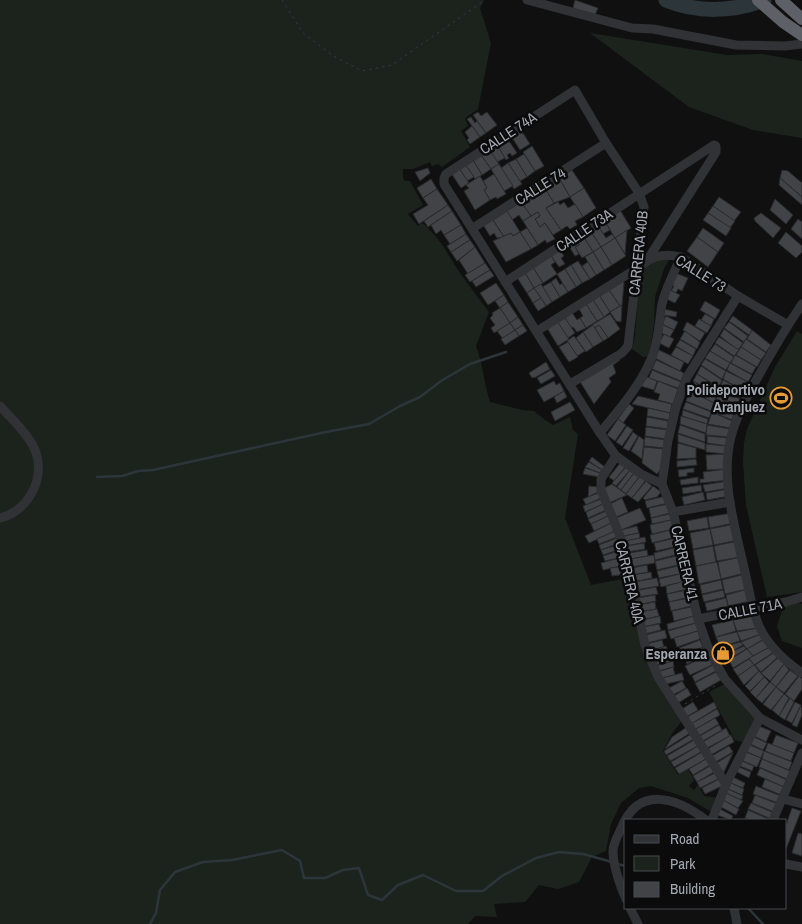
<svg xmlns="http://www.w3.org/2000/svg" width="802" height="924" font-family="'Archivo Narrow',sans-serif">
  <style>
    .green { fill: #1c231d }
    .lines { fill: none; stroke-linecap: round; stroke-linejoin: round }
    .stream { stroke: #2c353a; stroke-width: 2.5 }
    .river { stroke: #2c353a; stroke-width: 15 }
    .building { fill: #414347; stroke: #2a2a2d }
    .path { stroke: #37393d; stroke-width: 1; stroke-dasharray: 2.5 4; stroke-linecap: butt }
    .minor { stroke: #313236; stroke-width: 9 }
    .highway { stroke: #5d6066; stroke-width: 12 }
    .labels { text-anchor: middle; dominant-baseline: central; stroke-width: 5; stroke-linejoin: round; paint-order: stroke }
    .street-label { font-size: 15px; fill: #a2a8b1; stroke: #0b0b0c }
    .poi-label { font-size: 15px; font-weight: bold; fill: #a2a8b1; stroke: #0b0b0c; text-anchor: end }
  </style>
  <rect width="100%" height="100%" fill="#101011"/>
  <g class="green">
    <path d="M 0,0 L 484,0 L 480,8 L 491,43 L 478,109 L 465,118 L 468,126 L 461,131 L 470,147 L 442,167 L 438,164 L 432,166 L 430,162 L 413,169 L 403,169 L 403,178 L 405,181 L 410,181 L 423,205 L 408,214 L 418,226 L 422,223 C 439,236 447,253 458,270 C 468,284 478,298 489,312 L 476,346 C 483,364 484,383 490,402 L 522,410 L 534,411 L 545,420 L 553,425 L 570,417 L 573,430 L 578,434 L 565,518 L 591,585 L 628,578 L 643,649 L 654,678 L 682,721 L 673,732 L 663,751 L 678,775 L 688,769 L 694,780 L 689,786 L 694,790 L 698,785 L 704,796 L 719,798 L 713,813 L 688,798 L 651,786 L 639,788 L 621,803 L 611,824 L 606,851 L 592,857 L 579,882 L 558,889 L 539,885 L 525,902 L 494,904 L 497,917 L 475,916 L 468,924 L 0,924 Z"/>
    <polygon points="590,33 727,55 762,54 802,61 802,138 753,130 689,107"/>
    <polygon points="670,258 664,269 655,297 654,325 649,356 643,357 632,349 635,336 640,270 651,261"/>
    <polygon points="797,331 802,334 802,592 767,597 746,505 743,462 744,443 747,429 775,367"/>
    <polygon points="795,601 802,604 802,648 782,641 777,626 784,605"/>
    <polygon points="725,684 758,716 745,743 735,740 709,692"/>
  </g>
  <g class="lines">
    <g class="stream">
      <polyline points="97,477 122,476 138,471 153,470 326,432 369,424 400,406 420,397 441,381 470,364 506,352"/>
      <polyline points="617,864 626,866"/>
      <polyline points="748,908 763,924"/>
      <polyline points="150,924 156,913 160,890 175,872 203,862 232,860 282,850 300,861 304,878 325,878 343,870 359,868 368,895 382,900 398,885 423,875 456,891 483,891 502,876 536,858 559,852 583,854 612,862"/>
    </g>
    <path class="river" d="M 666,0 C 697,13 732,12 764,0"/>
  </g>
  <g class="building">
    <polygon points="575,0 598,8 595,15 573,8"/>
    <polygon points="478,112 481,116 487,112 497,125 486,133 473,115"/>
    <polygon points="471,117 475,123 477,121 486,133 480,137 467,119"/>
    <polygon points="472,126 480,137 470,144 467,140 469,138 465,132"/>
    <polygon points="521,130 530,144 520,150 511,136"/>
    <polygon points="507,138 517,153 512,156 510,153 507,155 509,158 506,160 497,145"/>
    <polygon points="497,145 505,158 497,162 489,149"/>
    <polygon points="532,146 544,166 535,171 523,152"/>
    <polygon points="489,149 499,164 491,169 481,155"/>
    <polygon points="524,154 535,171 527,177 516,159"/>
    <polygon points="481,155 491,169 482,175 473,160"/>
    <polygon points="516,159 527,177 520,181 508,163"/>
    <polygon points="473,160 482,175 475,179 465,164"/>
    <polygon points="508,163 522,184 514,189 501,168"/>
    <polygon points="465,164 474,177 467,181 459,168"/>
    <polygon points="499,164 513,186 504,191 491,169"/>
    <polygon points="428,168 430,173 420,181 415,172"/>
    <polygon points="459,168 469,183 461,188 451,173"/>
    <polygon points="572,170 584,188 570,197 559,178"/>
    <polygon points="782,170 788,171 802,183 802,197 780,178"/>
    <polygon points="494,174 506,194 497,199 496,197 490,200 484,190 487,188 483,181"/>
    <polygon points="480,176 487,188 484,190 490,200 475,210 464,191 469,188 466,185"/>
    <polygon points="559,178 570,197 554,203 544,188"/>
    <polygon points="780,178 802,197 802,205 779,185"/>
    <polygon points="431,179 437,189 423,198 417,188"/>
    <polygon points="543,185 554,203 546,208 561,230 553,235 545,223 540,227 535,219 540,216 538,212 531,216 521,202"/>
    <polygon points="584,188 596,208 583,217 570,197"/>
    <polygon points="437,189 448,205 419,224 413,214 428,205 423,198"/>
    <polygon points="719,197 741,212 734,221 713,206"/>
    <polygon points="775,199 793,215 786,224 770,210"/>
    <polygon points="521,202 531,216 523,221 519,215 512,220 507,211"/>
    <polygon points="558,202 560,205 564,202 568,208 575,204 583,217 575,221 577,225 570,229 567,226 561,230 546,208"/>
    <polygon points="448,205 452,211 428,227 424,221"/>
    <polygon points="713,206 735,221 730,228 708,213"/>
    <polygon points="620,210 631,228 615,238 604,220"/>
    <polygon points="452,211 461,225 444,235 441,230 436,234 431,225"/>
    <polygon points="507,211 520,232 513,236 511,233 504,237 493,220"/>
    <polygon points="538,212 540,216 535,219 540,227 545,223 555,239 547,243 545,240 538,245 523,221"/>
    <polygon points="708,213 731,228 726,236 703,220"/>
    <polygon points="761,213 781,228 773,238 755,221 754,218"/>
    <polygon points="798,219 802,222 802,239 791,229"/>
    <polygon points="493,220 504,237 497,238 494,233 490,236 482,223"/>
    <polygon points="604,220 610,230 603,234 597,224"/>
    <polygon points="597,224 606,238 612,234 615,238 601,247 589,229"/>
    <polygon points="461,225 466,234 450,244 444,235"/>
    <polygon points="527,228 538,245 531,249 520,232"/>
    <polygon points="703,228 724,243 718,252 697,237"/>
    <polygon points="589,229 601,247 593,252 582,234"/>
    <polygon points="627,230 625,254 615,238"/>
    <polygon points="520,232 531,249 506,262 493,241 511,233 513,236"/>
    <polygon points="786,232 802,246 802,252 796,258 778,243"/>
    <polygon points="466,234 470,240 451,252 447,246"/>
    <polygon points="582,234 593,252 582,258 575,247 579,245 575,238"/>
    <polygon points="697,237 718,252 708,267 687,251"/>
    <polygon points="575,238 579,245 575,247 579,254 575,256 567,243"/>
    <polygon points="615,238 626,256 612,265 601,247"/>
    <polygon points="470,240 475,247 457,261 451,252"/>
    <polygon points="475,247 485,263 468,274 459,260"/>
    <polygon points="601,247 612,265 604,270 593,252"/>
    <polygon points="559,248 564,256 561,258 565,264 559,267 550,254"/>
    <polygon points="593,252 604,270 596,275 585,257"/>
    <polygon points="550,254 555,262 551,265 557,274 543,283 532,266"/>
    <polygon points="578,261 590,279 582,283 571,265"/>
    <polygon points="588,262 596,275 590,279 582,266"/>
    <polygon points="485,263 490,270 470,282 465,275"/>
    <polygon points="571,265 582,283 576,287 565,269"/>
    <polygon points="532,266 543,283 534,288 524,271"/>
    <polygon points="565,269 576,287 568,292 557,274"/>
    <polygon points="490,270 494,276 476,287 472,281"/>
    <polygon points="524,271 534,288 527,293 516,276"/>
    <polygon points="673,272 688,278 682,291 678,289 676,293 671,291 674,286 668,284"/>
    <polygon points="556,278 560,285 562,283 568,292 560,297 551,282"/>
    <polygon points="622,280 624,283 622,305 620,306 609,290"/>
    <polygon points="551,282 560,297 552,302 542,287"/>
    <polygon points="496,283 504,295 488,305 480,293"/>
    <polygon points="541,284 552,302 546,306 534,288"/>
    <polygon points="534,288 541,298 533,303 527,293"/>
    <polygon points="666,288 680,295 675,303 662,297"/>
    <polygon points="609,290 620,306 610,312 599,295"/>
    <polygon points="504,295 508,302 500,308 495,301"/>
    <polygon points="599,295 610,312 604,317 593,300"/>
    <polygon points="541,298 546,306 538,311 533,303"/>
    <polygon points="593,300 604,317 597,321 586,304"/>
    <polygon points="705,301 720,310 715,319 700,310"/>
    <polygon points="508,302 518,317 510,323 500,308"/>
    <polygon points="586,304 597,321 586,328 580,318 583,316 579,309"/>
    <polygon points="622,305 621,322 616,321 610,312"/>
    <polygon points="500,308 510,323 494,333 491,328 495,325 490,318 493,315 492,313"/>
    <polygon points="664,309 677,312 676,317 663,315"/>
    <polygon points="571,311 577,320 580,318 586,328 577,332 573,327 571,328 563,315"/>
    <polygon points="610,314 620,329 608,338 599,325 595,328 592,325"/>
    <polygon points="705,314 714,319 711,326 701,320"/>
    <polygon points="563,315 575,333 568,338 556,320"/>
    <polygon points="666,316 678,322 674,330 662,324"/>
    <polygon points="733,316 752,330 749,335 729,321"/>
    <polygon points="518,317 523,325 515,330 510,323"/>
    <polygon points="699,319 711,326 707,333 695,326"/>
    <polygon points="557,321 569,339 558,346 547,328"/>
    <polygon points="687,322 705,333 700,341 683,330"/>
    <polygon points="729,322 748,336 744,342 724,328"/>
    <polygon points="510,323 515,330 503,339 497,331"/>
    <polygon points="523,325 527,331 519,336 515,330"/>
    <polygon points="593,325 603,341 593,347 583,332"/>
    <polygon points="599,325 608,338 603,341 595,328"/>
    <polygon points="663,325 674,330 670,337 659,332"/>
    <polygon points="724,329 743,343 738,350 720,336"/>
    <polygon points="515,330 519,336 505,345 501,339"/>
    <polygon points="752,330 771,345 766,352 747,339"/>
    <polygon points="685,331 700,342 697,349 680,339"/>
    <polygon points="583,332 593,347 586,352 576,338"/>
    <polygon points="664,334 674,339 669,348 659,343"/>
    <polygon points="574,336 585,351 577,356 567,341"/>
    <polygon points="719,337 739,350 734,356 715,343"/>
    <polygon points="746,339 766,353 761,360 741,347"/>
    <polygon points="680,340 696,349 693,356 676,346"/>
    <polygon points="568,342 578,357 569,362 559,347"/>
    <polygon points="715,344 734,357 730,363 710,351"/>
    <polygon points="676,347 693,356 688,364 671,355"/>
    <polygon points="741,347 761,360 757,367 736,355"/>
    <polygon points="659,350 684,362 680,371 655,358"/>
    <polygon points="710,351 730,363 726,370 705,358"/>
    <polygon points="735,355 756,367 752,374 731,363"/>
    <polygon points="618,356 620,360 613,365 616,373 609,378 611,382 594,404 579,380"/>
    <polygon points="705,359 726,371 722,379 701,365"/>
    <polygon points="656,360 684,373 681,381 652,369"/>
    <polygon points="546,362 550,369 534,378 534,377 532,378 529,373"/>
    <polygon points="730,363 752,375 748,382 727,370"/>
    <polygon points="701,366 722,380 719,387 697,374"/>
    <polygon points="551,370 555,376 541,384 537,378"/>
    <polygon points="652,370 681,382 678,388 649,378"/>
    <polygon points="726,371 748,382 744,391 723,379"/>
    <polygon points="697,374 719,388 717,394 693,381"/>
    <polygon points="647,377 657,381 654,390 641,386"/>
    <polygon points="723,380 744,391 740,398 720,388"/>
    <polygon points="554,381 556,385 560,383 564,391 544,402 537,390"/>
    <polygon points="658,381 678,389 673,404 658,400 660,394 654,392"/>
    <polygon points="694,382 717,395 714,403 690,391"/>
    <polygon points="720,388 740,399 737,406 717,395"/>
    <polygon points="564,391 567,397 557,403 554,397"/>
    <polygon points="690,391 714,403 711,411 686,401"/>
    <polygon points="717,395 737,406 734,412 715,403"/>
    <polygon points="638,396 672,404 670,413 632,404"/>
    <polygon points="570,402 575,410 555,421 551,412"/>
    <polygon points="686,402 711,412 709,418 683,409"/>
    <polygon points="714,403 734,413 732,420 712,412"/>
    <polygon points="629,404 634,408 623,423 618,419"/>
    <polygon points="648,408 670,413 669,420 647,416"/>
    <polygon points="683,410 708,419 707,424 682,416"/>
    <polygon points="712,412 732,421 730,428 708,424"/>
    <polygon points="681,416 707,424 706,433 680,424"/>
    <polygon points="647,417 668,421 668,429 646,426"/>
    <polygon points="618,419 626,425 615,441 607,435"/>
    <polygon points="680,425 705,434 705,442 678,433"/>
    <polygon points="707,425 730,429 729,437 706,435"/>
    <polygon points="627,426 633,430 622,446 616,442"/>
    <polygon points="646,427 668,430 666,439 645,436"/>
    <polygon points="633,432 638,436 629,451 623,448"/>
    <polygon points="678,434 705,443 705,450 678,442"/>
    <polygon points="639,436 644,440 642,459 631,451"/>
    <polygon points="707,436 729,438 728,446 707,443"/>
    <polygon points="645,437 666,440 665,448 644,446"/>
    <polygon points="678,443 696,448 696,458 677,459"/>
    <polygon points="706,444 726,446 726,454 706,452"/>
    <polygon points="644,447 664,449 664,465 657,474 642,463"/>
    <polygon points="726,454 727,469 707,470 706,455"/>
    <polygon points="592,457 605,467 602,470 589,461"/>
    <polygon points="696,459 697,465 677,467 677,461"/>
    <polygon points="589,462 602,470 600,473 585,467"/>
    <polygon points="621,462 626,466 614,481 609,477"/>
    <polygon points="626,467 630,470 616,486 612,483"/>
    <polygon points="585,468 600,473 599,477 583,474"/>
    <polygon points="694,468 694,472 687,473 687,476 679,477 678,470"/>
    <polygon points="727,469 729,480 700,483 700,479 704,479 703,472"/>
    <polygon points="630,470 634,473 621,490 617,487"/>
    <polygon points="634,473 639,477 626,494 621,490"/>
    <polygon points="640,476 645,481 632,498 626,494"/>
    <polygon points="698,477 698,483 681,485 680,480"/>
    <polygon points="646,481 652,486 638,502 632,498"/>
    <polygon points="728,481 729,488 705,492 703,485"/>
    <polygon points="612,484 627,495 609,503 603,489"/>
    <polygon points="701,485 702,491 683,494 682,488"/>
    <polygon points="589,486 598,487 598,492 588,497"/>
    <polygon points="653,486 661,492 657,497 645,500 643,498"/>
    <polygon points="729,489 730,496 707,500 706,493"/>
    <polygon points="703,492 705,500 684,505 682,497"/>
    <polygon points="598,493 601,498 586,505 583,499"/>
    <polygon points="666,496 668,503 647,508 645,501"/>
    <polygon points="622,498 628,512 616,517 610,504"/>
    <polygon points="601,499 603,504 585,512 583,506"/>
    <polygon points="603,504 606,510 588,518 586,512"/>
    <polygon points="668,504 670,513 651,518 649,508"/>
    <polygon points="640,508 646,520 621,530 616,518"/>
    <polygon points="606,511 608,516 591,524 588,519"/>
    <polygon points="732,513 734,523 710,528 708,517"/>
    <polygon points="670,514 671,520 652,524 651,518"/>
    <polygon points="608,516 611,523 594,531 591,524"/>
    <polygon points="707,517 709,528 689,531 687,521"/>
    <polygon points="671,520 674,529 652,534 650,525"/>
    <polygon points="611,523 615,531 589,543 585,536"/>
    <polygon points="735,524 738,540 714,545 710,529"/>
    <polygon points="637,526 639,533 624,536 621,530"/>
    <polygon points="674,529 676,537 652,543 650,535"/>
    <polygon points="710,529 713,545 693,549 690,533"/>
    <polygon points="615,531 617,537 599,544 597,539"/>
    <polygon points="639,533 640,538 625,541 624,536"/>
    <polygon points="645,537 646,542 626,546 625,541"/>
    <polygon points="617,538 619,543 601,550 599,545"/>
    <polygon points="676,538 678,546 656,551 654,543"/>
    <polygon points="738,541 741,557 717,561 714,546"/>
    <polygon points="644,543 645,549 628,552 627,546"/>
    <polygon points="620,544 621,549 603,555 601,550"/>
    <polygon points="713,546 716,562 696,566 693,550"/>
    <polygon points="678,547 679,554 655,560 654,553"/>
    <polygon points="621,550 623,557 605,561 603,556"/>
    <polygon points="647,550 648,556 630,559 629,553"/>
    <polygon points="654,555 655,563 631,567 630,559"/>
    <polygon points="680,555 682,564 657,570 655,561"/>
    <polygon points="623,557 625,565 603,570 601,563"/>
    <polygon points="741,557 745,573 721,579 718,562"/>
    <polygon points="717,562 721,579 699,584 696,566"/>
    <polygon points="647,565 648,572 632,575 631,568"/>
    <polygon points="682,565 684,573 659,578 657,571"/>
    <polygon points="625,566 626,574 612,576 610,568"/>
    <polygon points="651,572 652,578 633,582 632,575"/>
    <polygon points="684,573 686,581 661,587 659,579"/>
    <polygon points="745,574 748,589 725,594 722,580"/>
    <polygon points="657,578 659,586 635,590 634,582"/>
    <polygon points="721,580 723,589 702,594 700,585"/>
    <polygon points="685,581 687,589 667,594 666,586"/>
    <polygon points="656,587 658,594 637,597 635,591"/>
    <polygon points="748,589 751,601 728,606 726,595"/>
    <polygon points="687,590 689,597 669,602 667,594"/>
    <polygon points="723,590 725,597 704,602 702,595"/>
    <polygon points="655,595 656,601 638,605 637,598"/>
    <polygon points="689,598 691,606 671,611 669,602"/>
    <polygon points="726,598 728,606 707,611 705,603"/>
    <polygon points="655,602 656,609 640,612 638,605"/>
    <polygon points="691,607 694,616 674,621 672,611"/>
    <polygon points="657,609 659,616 641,620 640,612"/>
    <polygon points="754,615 758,628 737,631 733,620"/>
    <polygon points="660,616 661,623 643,627 642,620"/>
    <polygon points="694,616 696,623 668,630 667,624"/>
    <polygon points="733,620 736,631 716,637 712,625"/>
    <polygon points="696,623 698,631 671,639 668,631"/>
    <polygon points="659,624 661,630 645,634 643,627"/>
    <polygon points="758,628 761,634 741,641 737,632"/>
    <polygon points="665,630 667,638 647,643 645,635"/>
    <polygon points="698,631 700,639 677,647 674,638"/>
    <polygon points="737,632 740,641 720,647 716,637"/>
    <polygon points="761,634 764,639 747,649 741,642"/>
    <polygon points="765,639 770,647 753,656 747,649"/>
    <polygon points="662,640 664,647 649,651 647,644"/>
    <polygon points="700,640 703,647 683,655 679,648"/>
    <polygon points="741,642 743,645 725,655 721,647"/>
    <polygon points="666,646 668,653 653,658 650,651"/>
    <polygon points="744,646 746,649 728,660 725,655"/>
    <polygon points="704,647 707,654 687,664 684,655"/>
    <polygon points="770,647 774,652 754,665 749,658"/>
    <polygon points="747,649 753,656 733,668 729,660"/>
    <polygon points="775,652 778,657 761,672 755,665"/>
    <polygon points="668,654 670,662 656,665 653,658"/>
    <polygon points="708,655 712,665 690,675 685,666"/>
    <polygon points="779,657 784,664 770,681 761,673"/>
    <polygon points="749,659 754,665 738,676 733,669"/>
    <polygon points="673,661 674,667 658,671 656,666"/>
    <polygon points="784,664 789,670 776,687 770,682"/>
    <polygon points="713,665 716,671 695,682 692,676"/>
    <polygon points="754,665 759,671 744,685 738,676"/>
    <polygon points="673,667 675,675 661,678 658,672"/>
    <polygon points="790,670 798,676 784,693 776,687"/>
    <polygon points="759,671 764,677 750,691 745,686"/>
    <polygon points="716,672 721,680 700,692 695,683"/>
    <polygon points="682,673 684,680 666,684 662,678"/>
    <polygon points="799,676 802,679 802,689 794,701 785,694"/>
    <polygon points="764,677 769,682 756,698 750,692"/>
    <polygon points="682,681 686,688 673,695 669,688"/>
    <polygon points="770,682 776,687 762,703 756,698"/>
    <polygon points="776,687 784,694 771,710 763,704"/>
    <polygon points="687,688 691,695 678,703 674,696"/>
    <polygon points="784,694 789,698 779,716 772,710"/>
    <polygon points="790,698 794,702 785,720 779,716"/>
    <polygon points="693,702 698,710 686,717 682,709"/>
    <polygon points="714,702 717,708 691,724 687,717"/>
    <polygon points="795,702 801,705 792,723 786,720"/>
    <polygon points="801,705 802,715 797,727 792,725"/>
    <polygon points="717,709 720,715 694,730 691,724"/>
    <polygon points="715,718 719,724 697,737 694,730"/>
    <polygon points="719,725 722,730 701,742 698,737"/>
    <polygon points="759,726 771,731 766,742 754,736"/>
    <polygon points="687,727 690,733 665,749 672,737"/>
    <polygon points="726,728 730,736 705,749 701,743"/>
    <polygon points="691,734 694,739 666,755 664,751"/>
    <polygon points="731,735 734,742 709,756 706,750"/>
    <polygon points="776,735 798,743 794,753 772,745"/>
    <polygon points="754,737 767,743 763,750 750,744"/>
    <polygon points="694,740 698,746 670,761 667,756"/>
    <polygon points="768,743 794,753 791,761 765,751"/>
    <polygon points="750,745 764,751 761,758 747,752"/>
    <polygon points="698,746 701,752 674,767 671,762"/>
    <polygon points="729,746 733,752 714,763 710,757"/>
    <polygon points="764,751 792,762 789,770 762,759"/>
    <polygon points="702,752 706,759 679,774 675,768"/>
    <polygon points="746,752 761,758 757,767 743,761"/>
    <polygon points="733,753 722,776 715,764"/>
    <polygon points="706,759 710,765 693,775 689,769"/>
    <polygon points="762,759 790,771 787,779 759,767"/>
    <polygon points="742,761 754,766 752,771 740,766"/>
    <polygon points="710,766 714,772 697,782 693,776"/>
    <polygon points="739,767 751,772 749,778 737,772"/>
    <polygon points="760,768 787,780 784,787 757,775"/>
    <polygon points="715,773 718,779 700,788 697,782"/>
    <polygon points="733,777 745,783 743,788 731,783"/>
    <polygon points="719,779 722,786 705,794 702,788"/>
    <polygon points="765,779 784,787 781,795 762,787"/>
    <polygon points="731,783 744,789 742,795 728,789"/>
    <polygon points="756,786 781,796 778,803 753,794"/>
    <polygon points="728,789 743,796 741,800 726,793"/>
    <polygon points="726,793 743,801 738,808 723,800"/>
    <polygon points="755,795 778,804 774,812 752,803"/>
    <polygon points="723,800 739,809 736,815 721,807"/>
    <polygon points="751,803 774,813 771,819 748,809"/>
    <polygon points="792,808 801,811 786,849 786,825"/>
    <polygon points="720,809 733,816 731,820 717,815"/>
    <polygon points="748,810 771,820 751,820 745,818"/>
    <polygon points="798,833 802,834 802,856 792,853"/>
  </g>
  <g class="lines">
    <g class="path">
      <polyline points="282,0 303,33 333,56 362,71 392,65 485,0"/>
      <polyline points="685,704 718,684"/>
    </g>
    <g class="minor">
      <polyline points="527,0 632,28 653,29 736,45 785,46 802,44"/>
      <polyline points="473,228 606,143"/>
      <polyline points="505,282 714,145 716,146 716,152 648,259"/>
      <polyline points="738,296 687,377 676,407 668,441 662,484 673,512 698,619 710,653 725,679 760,718 802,740"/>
      <path d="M 802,304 C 785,329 770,355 755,382 C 746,399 736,417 731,437 C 720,480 735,526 744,568 C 749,587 751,608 759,626 C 768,646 785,661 802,673"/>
      <path d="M 537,331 L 636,269 C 651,257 661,252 681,257 L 738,296 L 788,325"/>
      <polyline points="570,384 622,353 628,346 644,207 639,193 606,143 575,90 446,174 444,178 444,184 600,433 616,456 641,474 662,484"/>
      <path d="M 0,406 C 11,418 24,430 32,444 C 49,473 30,511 0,518"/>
      <path d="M 600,433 C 619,410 641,385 652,357 C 659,339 659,322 662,304 C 666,287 674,272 681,257"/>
      <polyline points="616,456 601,479 601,490 621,538 626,555 645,645 658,677 726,784"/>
      <polyline points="673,512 730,502"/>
      <polyline points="698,619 786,602 802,597"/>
      <polyline points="783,799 802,804"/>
      <polyline points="712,820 726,784 760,718"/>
      <polyline points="773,820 802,753"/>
      <polyline points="786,864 802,867"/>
      <path d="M 626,899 C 620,886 613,865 613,851 C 613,844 618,835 621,829 C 638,785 676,797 706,820"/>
      <polyline points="630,908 638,924"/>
      <polyline points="734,908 737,924"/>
    </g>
    <g class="highway">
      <polyline points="758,0 783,22 802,35"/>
      <polyline points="781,0 802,19"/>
    </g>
  </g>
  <defs>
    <g id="stadium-ring" transform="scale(1.125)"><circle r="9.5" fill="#0b0b0c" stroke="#e69a33" stroke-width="1.5"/><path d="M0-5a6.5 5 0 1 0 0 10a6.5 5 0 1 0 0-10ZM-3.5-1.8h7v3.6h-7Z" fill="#e69a33"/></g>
    <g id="shop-ring" transform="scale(1.125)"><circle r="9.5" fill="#0b0b0c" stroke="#e69a33" stroke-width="1.5"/><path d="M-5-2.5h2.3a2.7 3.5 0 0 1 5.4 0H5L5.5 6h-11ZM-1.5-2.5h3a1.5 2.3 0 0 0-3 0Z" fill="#e69a33"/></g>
  </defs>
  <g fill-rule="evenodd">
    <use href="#stadium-ring" x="781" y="398"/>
    <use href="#shop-ring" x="723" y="653"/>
  </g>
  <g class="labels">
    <g class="street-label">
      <text transform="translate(508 133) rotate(-33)">CALLE 74A</text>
      <text transform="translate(540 186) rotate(-32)">CALLE 74</text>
      <text transform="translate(584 230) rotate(-34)">CALLE 73A</text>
      <text transform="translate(638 253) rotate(-84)">CARRERA 40B</text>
      <text transform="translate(701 273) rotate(32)">CALLE 73</text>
      <text transform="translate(685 563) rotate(77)">CARRERA 41</text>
      <text transform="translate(630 582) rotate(77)">CARRERA 40A</text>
      <text transform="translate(750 609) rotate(-11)">CALLE 71A</text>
    </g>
    <g class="poi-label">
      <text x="765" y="389">Polideportivo<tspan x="765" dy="17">Aranjuez</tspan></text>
      <text x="707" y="653">Esperanza</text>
    </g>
  </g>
  <rect x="624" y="819" width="162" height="90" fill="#0b0b0c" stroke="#474a4e"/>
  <rect x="634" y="835" width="25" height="8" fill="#313236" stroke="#474a4e"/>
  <text x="670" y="844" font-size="15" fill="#a2a8b1">Road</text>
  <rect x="634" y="856" width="25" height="15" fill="#1c231d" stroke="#474a4e"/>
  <text x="670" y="869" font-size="15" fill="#a2a8b1">Park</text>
  <rect x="634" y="882" width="25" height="15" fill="#414347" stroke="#474a4e"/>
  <text x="670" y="894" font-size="15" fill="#a2a8b1">Building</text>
</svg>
